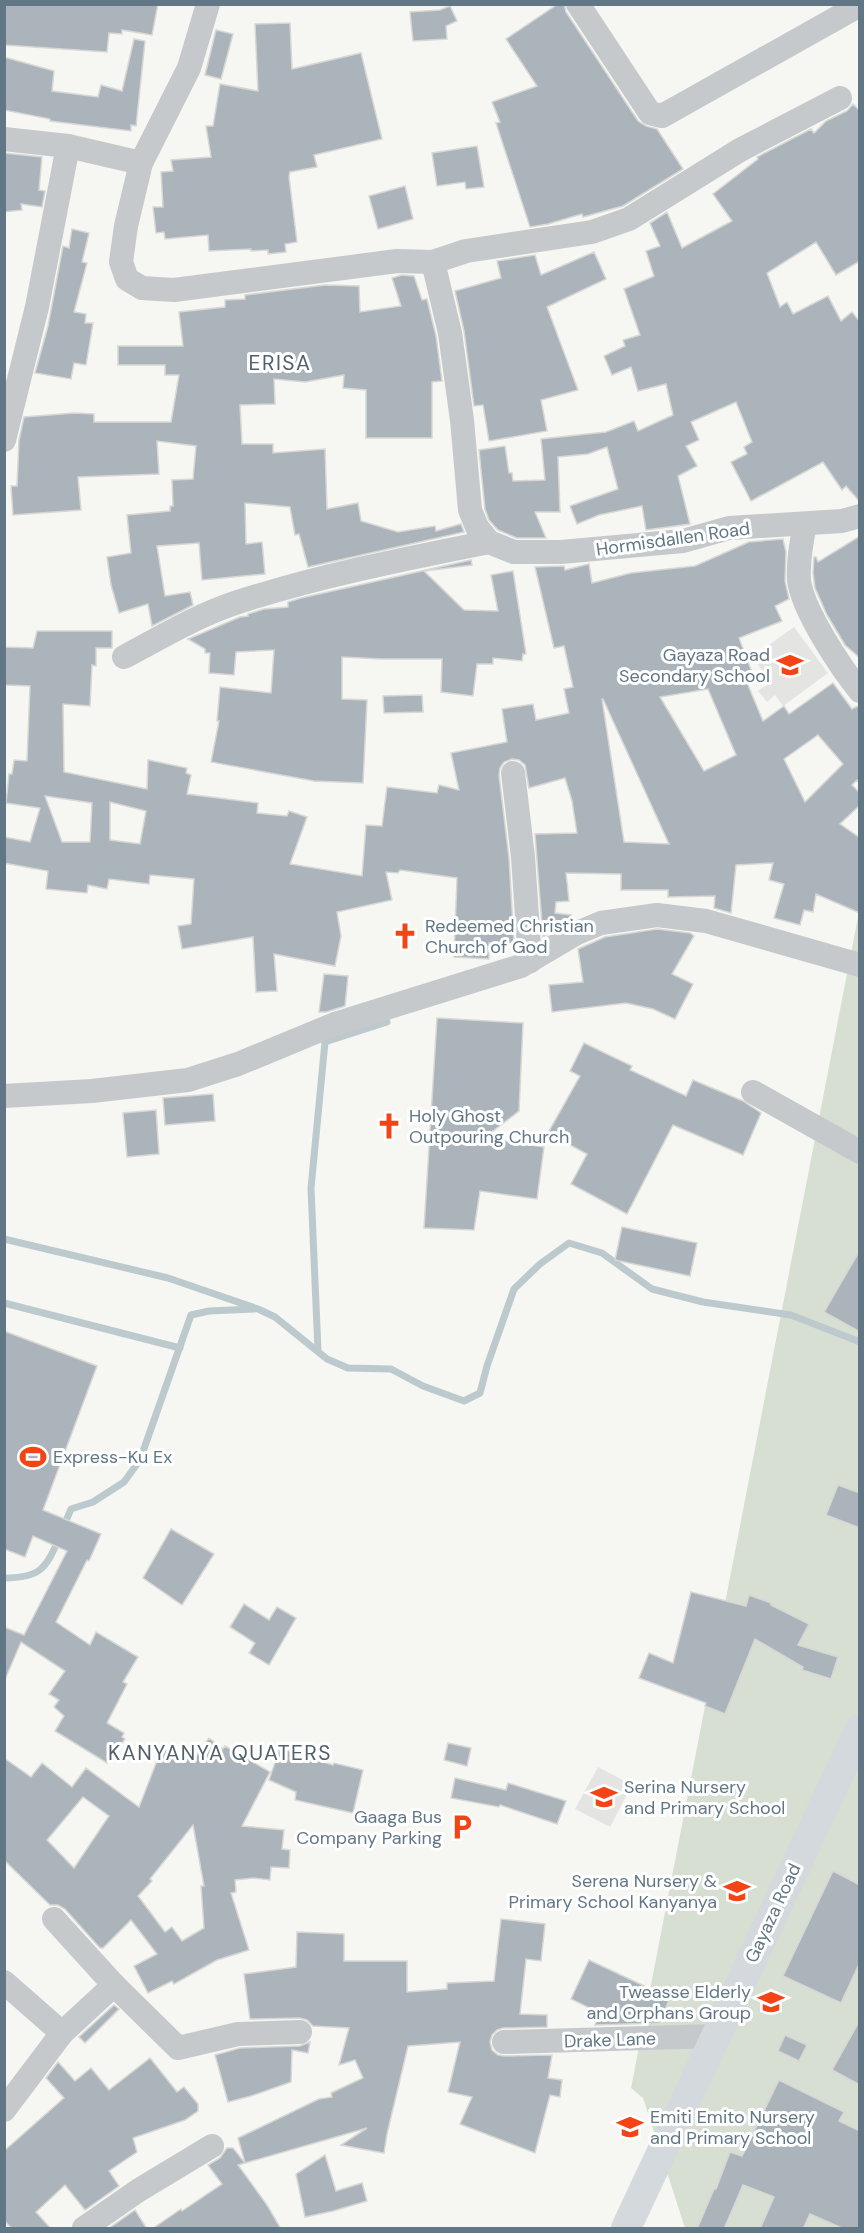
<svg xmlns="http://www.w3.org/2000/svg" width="864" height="2233" font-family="'DM Sans',sans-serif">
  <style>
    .built { fill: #e4e5e3 }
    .green { fill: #d7ded2 }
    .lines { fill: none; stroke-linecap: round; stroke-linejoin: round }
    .stream { stroke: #bcc9cd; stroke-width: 7 }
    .building { fill: #abb4ba; stroke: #d7d7d5; stroke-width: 1.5; fill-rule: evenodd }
    .minor { stroke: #c5c9cc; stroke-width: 24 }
    .major { stroke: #d3d9dd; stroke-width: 30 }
    .labels { text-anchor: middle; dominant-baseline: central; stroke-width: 6; stroke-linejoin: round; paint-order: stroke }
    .street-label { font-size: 18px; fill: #627786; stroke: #fff }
    .poi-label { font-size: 18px; fill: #627786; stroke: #fff; text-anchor: start }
    .quarter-label { font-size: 21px; letter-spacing: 1.5px; fill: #51606a; stroke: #fff }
  </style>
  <rect width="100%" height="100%" fill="#f6f6f2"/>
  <g class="built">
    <polygon points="794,627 828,673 783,706 775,695 767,702 758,691 771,682 752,657"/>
    <polygon points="598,1767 632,1785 610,1827 575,1809"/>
  </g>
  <polygon class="green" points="859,912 859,2228 685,2228 643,2098 631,2088"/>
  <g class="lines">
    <g class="stream">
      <polyline points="4,1239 168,1278 258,1309 275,1317 327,1359 348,1368 391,1369 423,1386 464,1401 480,1393 487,1366 514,1289 540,1264 569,1243 602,1253 652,1289 703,1302 791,1315 860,1342"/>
      <polyline points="4,1303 180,1348"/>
      <polyline points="318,1351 311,1188 325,1042 387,1022"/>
      <polyline points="63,1528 71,1509 93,1502 124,1482 140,1460 191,1315 209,1311 254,1309"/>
      <path d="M 4,1578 C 40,1578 46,1569 59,1538"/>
    </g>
  </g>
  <g class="building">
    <polygon points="4,4 158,4 152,35 122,30 122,34 109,33 107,52 4,45"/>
    <polygon points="558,4 564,4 566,12 638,121 646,126 657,129 683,169 623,206 583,217 582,214 548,224 530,227 496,123 500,122 492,102 537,86 506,39"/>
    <polygon points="450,6 457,21 446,26 447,39 413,41 410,12 440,10"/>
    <polygon points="290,23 292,69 361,53 382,139 314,155 317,167 290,172 289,177 297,242 285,244 286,252 268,254 268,250 251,251 251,249 209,251 208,235 165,239 164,232 156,233 153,207 163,207 161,172 173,171 171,160 211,157 206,126 213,126 220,84 258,91 255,24"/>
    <polygon points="216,30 233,34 221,79 205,75"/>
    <polygon points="134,39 145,41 136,126 131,125 131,131 50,121 50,119 4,110 4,57 54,71 52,91 98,97 101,85 122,91"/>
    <polygon points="853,104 860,111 860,261 836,275 816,242 767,273 780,307 787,302 793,314 828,296 841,321 852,312 860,322 860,502 846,486 842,490 823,462 751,501 731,462 747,454 744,447 752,442 736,402 691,422 699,440 686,446 697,466 678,476 690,524 646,530 642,506 599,515 577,524 570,506 618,489 607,447 588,454 558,457 560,512 535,512 546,538 517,538 498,530 489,520 485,509 479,450 505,446 509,473 512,473 513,481 545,480 541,439 606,432 634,421 638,431 673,415 666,384 638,391 631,367 612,375 604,356 625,346 623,340 640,335 624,289 654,276 646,251 660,246 650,223 667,212 682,248 732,221 713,194 758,159 757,157 811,129 814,133 826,121 847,111"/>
    <polygon points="477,146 484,187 466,189 465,182 437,186 432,153"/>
    <polygon points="4,153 42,157 39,190 45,191 42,207 21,204 22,210 4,212"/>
    <polygon points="405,186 413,219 378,229 369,196"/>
    <polygon points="72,229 89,233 82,262 87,263 74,312 86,314 85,323 93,323 86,365 74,363 71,379 35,373 48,326 63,246 69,248"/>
    <polygon points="594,252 606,279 547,307 578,390 541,400 547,431 489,441 483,405 474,406 464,331 455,291 501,278 497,261 535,255 541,275"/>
    <polygon points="402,275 414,276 422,300 427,299 436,336 442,381 432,382 432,438 366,438 366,390 343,388 344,375 305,382 274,379 275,404 240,405 242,444 273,444 273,453 325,449 327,509 358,503 361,521 398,532 435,526 436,531 461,524 464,532 308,567 299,534 295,535 290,507 245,503 246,544 262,542 265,574 202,580 199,543 157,546 165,596 190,592 193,605 152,626 148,604 119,613 111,585 107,557 131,553 127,515 170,511 170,506 173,506 172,480 193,479 196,446 157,441 159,474 78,477 81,510 13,515 11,486 17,486 19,440 24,417 74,413 94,414 94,422 171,422 179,375 165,375 165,365 118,365 118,346 183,346 179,312 225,307 225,300 245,299 245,295 325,285 359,286 360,312 401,306 392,278"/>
    <polygon points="860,536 860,658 845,645 827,615 815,588 813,573 814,557 816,557 818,562"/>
    <path d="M 783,539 L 786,552 L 785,581 L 789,599 L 775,606 L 782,621 L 739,638 L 753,675 L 745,678 L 763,721 L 784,706 L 789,714 L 833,683 L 852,709 L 860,705 L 860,783 L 857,780 L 852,785 L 860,793 L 860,805 L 840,824 L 860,838 L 860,913 L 816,894 L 813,912 L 804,910 L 800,925 L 774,918 L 784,884 L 769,880 L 773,863 L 736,865 L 731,913 L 714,908 L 715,896 L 668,897 L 668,890 L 621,890 L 621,874 L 566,873 L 569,901 L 556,902 L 555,913 L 571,915 L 571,920 L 543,937 L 535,834 L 577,833 L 572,801 L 565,778 L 529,788 L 525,765 L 519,760 L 512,759 L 504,762 L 500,768 L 499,775 L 509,858 L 514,943 L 489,943 L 489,959 L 454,957 L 457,878 L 400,870 L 398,873 L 386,872 L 392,900 L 337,912 L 341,936 L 335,966 L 274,954 L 277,991 L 256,992 L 253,937 L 182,949 L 178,926 L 191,924 L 194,879 L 150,875 L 149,884 L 109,879 L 107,889 L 88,885 L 87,893 L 46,889 L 48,871 L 4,863 L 4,837 L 30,842 L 40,808 L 6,803 L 9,774 L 12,774 L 14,760 L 27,761 L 30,686 L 4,685 L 4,647 L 33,648 L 37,631 L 112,631 L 112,648 L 96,648 L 96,666 L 92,665 L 90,706 L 63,704 L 64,772 L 147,789 L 148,760 L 187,768 L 186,773 L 191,775 L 187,794 L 258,803 L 257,813 L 287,816 L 289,811 L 307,817 L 290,864 L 362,876 L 366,825 L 382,826 L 387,787 L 437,793 L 439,785 L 459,790 L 451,753 L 507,742 L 502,709 L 533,704 L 536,720 L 569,713 L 564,689 L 573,687 L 564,646 L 554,648 L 535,567 L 564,566 L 565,570 L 589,564 L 592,583 L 631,573 L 695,566 L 749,542 ZM 708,689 L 736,755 L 704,771 L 660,697 ZM 602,699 L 603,699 L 669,844 L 624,842 ZM 818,735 L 843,764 L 805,802 L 784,759 ZM 45,796 L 92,803 L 90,842 L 62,842 ZM 110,802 L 146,811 L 140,844 L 110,840 Z"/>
    <polygon points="471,560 472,565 424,571 464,610 498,611 491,575 513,571 526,654 523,654 522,661 493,658 493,664 477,664 473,696 441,692 442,659 382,659 342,657 342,699 367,700 363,783 314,781 211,762 219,721 217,721 220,687 271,693 274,650 236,652 234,675 209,673 210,653 205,653 205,649 188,639 240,617 248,616 248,614 264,609 288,607 288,602 301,598"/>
    <polygon points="422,695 423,712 384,713 383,696"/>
    <polygon points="657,929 690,933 694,936 672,974 693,984 675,1019 653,1009 626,1003 552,1012 549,985 583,982 578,949 605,937"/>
    <polygon points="324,974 348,976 345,1006 326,1012 319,1012"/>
    <polygon points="437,1018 523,1023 519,1111 484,1138 544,1147 537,1199 480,1191 474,1230 424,1228"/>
    <polygon points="584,1043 632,1066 630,1070 686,1096 693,1080 743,1101 761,1113 743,1155 673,1125 627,1214 571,1184 587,1154 548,1133 580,1076 570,1071"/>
    <polygon points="213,1094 215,1121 165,1125 163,1098"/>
    <polygon points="156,1110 159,1154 127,1157 123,1113"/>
    <polygon points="622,1227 697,1243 690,1276 615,1260"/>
    <polygon points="860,1250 860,1332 824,1312"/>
    <polygon points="4,1331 97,1366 43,1510 101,1534 89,1561 87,1560 56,1622 90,1645 96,1632 138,1657 123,1682 127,1684 107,1723 124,1733 122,1737 125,1739 107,1763 55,1731 64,1716 54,1707 59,1700 49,1694 65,1671 21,1642 4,1682 4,1627 24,1635 67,1551 33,1536 25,1557 4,1549"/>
    <polygon points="838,1485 860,1493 860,1528 826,1515"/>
    <polygon points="171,1529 214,1554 182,1605 143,1578"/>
    <polygon points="691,1592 746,1606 749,1595 771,1603 771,1605 809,1624 798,1645 838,1657 831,1679 802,1670 803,1667 755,1639 725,1714 705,1706 706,1703 639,1678 649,1653 673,1663"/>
    <polygon points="244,1604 269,1620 277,1607 296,1618 269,1665 249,1653 255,1643 230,1627"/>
    <path d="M 209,1738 L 223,1749 L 225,1746 L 270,1772 L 242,1826 L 284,1830 L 282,1849 L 290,1850 L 289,1868 L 271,1867 L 270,1880 L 254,1878 L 235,1880 L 236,1892 L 231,1893 L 249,1950 L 217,1960 L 174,1984 L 172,1981 L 148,1993 L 134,1966 L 157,1954 L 131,1920 L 103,1948 L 100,1948 L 65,1909 L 58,1905 L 50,1905 L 4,1860 L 4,1758 L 31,1777 L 42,1763 L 72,1787 L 86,1768 L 139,1807 L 162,1748 L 193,1760 ZM 83,1797 L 109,1816 L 74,1868 L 47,1840 ZM 193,1825 L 204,1886 L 201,1886 L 204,1928 L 182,1941 L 172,1927 L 165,1932 L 138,1896 L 152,1881 L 150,1879 Z"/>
    <polygon points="448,1743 471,1748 467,1766 444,1760"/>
    <polygon points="280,1748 333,1765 334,1763 363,1770 353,1813 295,1800 296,1792 269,1780"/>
    <polygon points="455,1778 506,1790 508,1783 566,1801 557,1824 500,1805 499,1807 451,1798"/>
    <polygon points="833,1871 860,1885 860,1962 841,2003 783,1976"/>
    <polygon points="501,1919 545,1924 541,1961 526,1959 520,2014 547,2015 547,2027 503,2028 497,2030 492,2035 490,2042 492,2050 498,2055 504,2056 552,2055 548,2078 562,2080 560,2097 550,2095 535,2153 460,2124 472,2097 448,2092 460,2042 408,2046 387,2134 384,2153 341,2145 367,2128 245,2163 238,2138 319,2099 332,2097 331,2093 363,2078 355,2060 339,2065 349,2028 313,2026 307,2020 300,2018 250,2019 244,1974 296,1967 297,1932 344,1934 344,1961 407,1961 407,1992 447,1989 447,1983 494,1981"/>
    <polygon points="589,1960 670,1998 659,2023 595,2025 600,2013 571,1999"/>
    <polygon points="114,2005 119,2009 85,2043 79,2037"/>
    <polygon points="860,2020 860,2085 832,2070"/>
    <polygon points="785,2035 807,2045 799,2061 778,2051"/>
    <polygon points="310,2042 308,2053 292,2050 291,2082 251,2096 228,2102 215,2055 240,2048 300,2046"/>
    <polygon points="150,2058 177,2092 184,2087 198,2104 198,2111 185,2120 133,2138 137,2152 109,2171 119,2186 85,2210 65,2185 36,2212 51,2229 12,2229 4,2220 4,2151 64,2098 46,2078 58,2062 75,2081 91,2068 109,2090"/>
    <polygon points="779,2080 844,2112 839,2121 860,2131 860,2229 844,2229 810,2214 803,2229 760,2229 774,2197 743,2185 724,2229 697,2229 714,2189 716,2189 730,2152 742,2156"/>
    <polygon points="227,2148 233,2148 245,2163 238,2165 267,2205 281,2229 152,2229 181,2209 182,2211 222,2184 208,2165 220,2158"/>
    <polygon points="325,2155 336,2191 362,2183 367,2201 333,2211 305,2217 296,2174"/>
    <polygon points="135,2210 147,2229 108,2229"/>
  </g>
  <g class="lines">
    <g class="minor">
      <polyline points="208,4 189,68 141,163 126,226 121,262 127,279 142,288 174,290 397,261 433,262 466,251 592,232 629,219 740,150 840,98"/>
      <polyline points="578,4 650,113 662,116 851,10"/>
      <polyline points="4,139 68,146 141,163"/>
      <polyline points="433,262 450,333 462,420 470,510 477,527 489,542 514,552 561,552 683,541 729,528 842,521 860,516"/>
      <polyline points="4,440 37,307 68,146"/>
      <path d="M 805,524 C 801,543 798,561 799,580 C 802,609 841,668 860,691"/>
      <path d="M 124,657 C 160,638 196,616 235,603 C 318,576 404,559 489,542"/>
      <polyline points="513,773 523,857 530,961"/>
      <polyline points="753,1092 860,1152"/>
      <polyline points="4,1096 92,1091 188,1080 238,1064 335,1024 521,966 577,933 601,923 657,915 706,921 860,965"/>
      <polyline points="54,1919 114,1985 178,2048 238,2034 300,2032"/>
      <polyline points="4,1982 62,2033"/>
      <polyline points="504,2042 716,2036"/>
      <polyline points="4,2110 62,2033 114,1985"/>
      <polyline points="84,2228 139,2190 212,2146"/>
    </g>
    <polyline class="major" points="626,2228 860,1729"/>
  </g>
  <defs>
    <g id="school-bare" transform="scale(2.07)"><path d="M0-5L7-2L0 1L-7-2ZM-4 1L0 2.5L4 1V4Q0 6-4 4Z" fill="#f44314" stroke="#fff" stroke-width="2.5" paint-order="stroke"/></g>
    <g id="church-bare" transform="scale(2.07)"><path d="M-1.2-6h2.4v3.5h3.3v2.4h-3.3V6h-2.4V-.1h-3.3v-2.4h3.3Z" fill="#f44314" stroke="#fff" stroke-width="2.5" paint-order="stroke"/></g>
    <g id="stadium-bare" transform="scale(2.07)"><path d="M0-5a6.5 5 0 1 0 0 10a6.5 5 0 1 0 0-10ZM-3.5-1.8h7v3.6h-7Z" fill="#f44314" stroke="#fff" stroke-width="2.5" paint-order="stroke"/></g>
    <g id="parking-bare" transform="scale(2.07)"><path d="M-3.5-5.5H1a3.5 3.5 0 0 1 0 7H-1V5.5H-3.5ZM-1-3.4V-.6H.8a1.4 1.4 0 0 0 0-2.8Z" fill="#f44314" stroke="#fff" stroke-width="2.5" paint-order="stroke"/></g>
  </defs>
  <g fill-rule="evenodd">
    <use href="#school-bare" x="790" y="665"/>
    <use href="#church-bare" x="405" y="936"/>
    <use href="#church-bare" x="389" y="1126"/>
    <use href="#stadium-bare" x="33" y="1457"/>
    <use href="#school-bare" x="604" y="1797"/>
    <use href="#parking-bare" x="462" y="1827"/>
    <use href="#school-bare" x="737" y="1891"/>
    <use href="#school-bare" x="771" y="2002"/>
    <use href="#school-bare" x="630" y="2127"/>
  </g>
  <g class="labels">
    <g class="street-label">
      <text transform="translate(673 539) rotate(-8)">Hormisdallen Road</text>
      <text transform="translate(773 1913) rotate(-65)">Gayaza Road</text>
      <text transform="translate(610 2040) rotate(-2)">Drake Lane</text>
    </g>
    <g class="poi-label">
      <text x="770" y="655" text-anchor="end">Gayaza Road<tspan x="770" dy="21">Secondary School</tspan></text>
      <text x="425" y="926">Redeemed Christian<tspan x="425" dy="21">Church of God</tspan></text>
      <text x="409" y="1116">Holy Ghost<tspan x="409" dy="21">Outpouring Church</tspan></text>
      <text x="53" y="1457">Express-Ku Ex</text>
      <text x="624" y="1787">Serina Nursery<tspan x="624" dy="21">and Primary School</tspan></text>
      <text x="442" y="1817" text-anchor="end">Gaaga Bus<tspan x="442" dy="21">Company Parking</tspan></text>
      <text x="717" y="1881" text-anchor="end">Serena Nursery &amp;<tspan x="717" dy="21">Primary School Kanyanya</tspan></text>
      <text x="751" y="1992" text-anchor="end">Tweasse Elderly<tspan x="751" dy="21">and Orphans Group</tspan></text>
      <text x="650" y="2117">Emiti Emito Nursery<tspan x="650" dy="21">and Primary School</tspan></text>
    </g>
    <g class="quarter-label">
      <text x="280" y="363">ERISA</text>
      <text x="220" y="1753">KANYANYA QUATERS</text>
    </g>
  </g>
  <rect width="864" height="2233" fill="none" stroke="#627786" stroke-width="12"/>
</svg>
